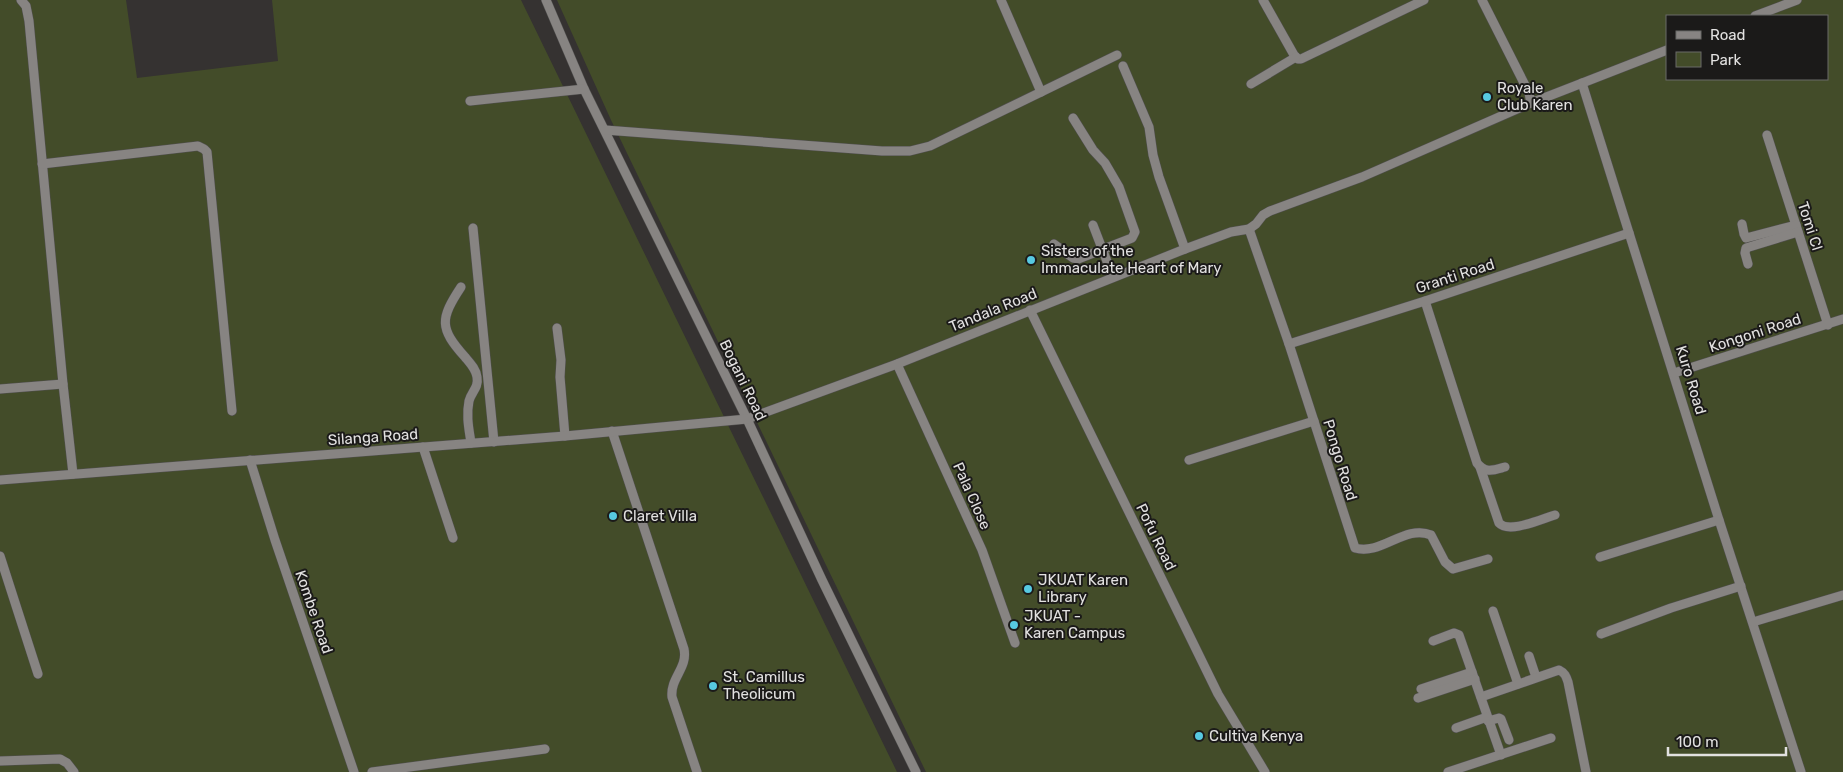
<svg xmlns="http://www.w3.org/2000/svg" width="1843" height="772" font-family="Rubik,sans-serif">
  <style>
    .green { fill: #434c29; fill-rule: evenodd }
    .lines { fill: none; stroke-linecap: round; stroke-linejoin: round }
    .minor-casing { stroke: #4f4e4d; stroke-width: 10 }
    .minor { stroke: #878482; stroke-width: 9 }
    .poi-dot { fill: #57c9e1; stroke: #1b1a19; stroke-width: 2 }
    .labels { text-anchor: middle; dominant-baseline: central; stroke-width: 4; stroke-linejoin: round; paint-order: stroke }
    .poi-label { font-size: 15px; fill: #e2e1e0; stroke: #1b1a19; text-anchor: start }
    .street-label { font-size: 15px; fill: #e2e1e0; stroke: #1b1a19 }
  </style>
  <rect width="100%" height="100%" fill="#353231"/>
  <g class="green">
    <polygon points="0,0 126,0 137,78 278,61 272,0 521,0 897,772 0,772"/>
    <path d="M 557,0 L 1843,0 L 1843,772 L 926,772 L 611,120 ZM 1667,16 L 1827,16 L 1827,79 L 1667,79 Z"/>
  </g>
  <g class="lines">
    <g class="minor-casing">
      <g id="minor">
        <polyline points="21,0 26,6 29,21 63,384 73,474"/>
        <polyline points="546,0 584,89 747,419 822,580 916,772"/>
        <polyline points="1001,0 1041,92"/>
        <polyline points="1263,0 1294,55 1298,59 1301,59 1424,0"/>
        <polyline points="1482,0 1529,93 1531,103 1667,50"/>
        <polyline points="1755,16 1797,0"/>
        <polyline points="1123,66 1149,127 1153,155 1159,177 1185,249"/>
        <polyline points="1582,83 1719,520 1801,772"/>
        <polyline points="1251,84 1296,57"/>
        <polyline points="470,101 584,89"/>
        <polyline points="605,130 882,151 910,151 930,146 1117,55"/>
        <polyline points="1767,135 1828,325"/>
        <polyline points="42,164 198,146 204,149 207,152 232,411"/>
        <polyline points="1742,224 1744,234 1746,238 1796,225"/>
        <polyline points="1093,225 1113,277"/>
        <polyline points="473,228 494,442"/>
        <path d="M 1249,229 L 1289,344 L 1355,548 C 1381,556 1405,524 1431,535 L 1445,562 L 1453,569 L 1488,559"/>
        <polyline points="1054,244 1073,258 1078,259 1132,238 1135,232 1119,187 1105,163 1093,150 1073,118"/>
        <polyline points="1748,264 1745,253 1746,248 1798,232"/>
        <path d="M 461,287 C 440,319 439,328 465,357 C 470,363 476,369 477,377 C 479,388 471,392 469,401 C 466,416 469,429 471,443"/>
        <path d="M 1425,301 L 1477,463 C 1485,474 1494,470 1505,467"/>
        <polyline points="1030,310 1218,694 1265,772"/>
        <polyline points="557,328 561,360 560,377 565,436"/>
        <polyline points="1289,344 1425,301 1629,233"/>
        <polyline points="897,364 982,550 1015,643"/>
        <polyline points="1674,373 1843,319"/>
        <polyline points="0,389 63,384"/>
        <path d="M 612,431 L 684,649 C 688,668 670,678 672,697 L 697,772"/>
        <polyline points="423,447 453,538"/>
        <polyline points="250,460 275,540 354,772"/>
        <polyline points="1189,460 1314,421"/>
        <path d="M 1480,467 L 1499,523 C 1509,534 1541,519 1555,515"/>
        <polyline points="0,480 565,436 747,419 897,364 1185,249 1231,232 1249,229 1256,224 1263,215 1270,211 1362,177 1531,103"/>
        <polyline points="0,556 38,674"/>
        <polyline points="1600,557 1719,520"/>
        <polyline points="1493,611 1518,684"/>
        <polyline points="1753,622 1843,595"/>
        <polyline points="1601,634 1671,608 1741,586"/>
        <polyline points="1433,641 1454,633 1459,635 1501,755"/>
        <polyline points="1529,656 1536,677"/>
        <polyline points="1421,689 1472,672"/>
        <path d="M 1481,697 L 1559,670 C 1565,673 1566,676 1568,682 L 1586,772"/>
        <polyline points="1418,698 1475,679"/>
        <polyline points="1488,721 1499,718 1501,719 1509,740"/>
        <polyline points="1456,728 1487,717"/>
        <polyline points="0,761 60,759 67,763 74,772"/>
        <polyline points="372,772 545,749"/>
        <polyline points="1448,772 1551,738"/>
      </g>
    </g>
    <use href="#minor" class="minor"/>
  </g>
  <g class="poi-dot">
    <circle cx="1487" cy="97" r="5"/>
    <circle cx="1031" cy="260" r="5"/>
    <circle cx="613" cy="516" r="5"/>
    <circle cx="1028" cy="589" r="5"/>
    <circle cx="1014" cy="625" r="5"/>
    <circle cx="713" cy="686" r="5"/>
    <circle cx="1199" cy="736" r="5"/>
  </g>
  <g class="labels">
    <g class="poi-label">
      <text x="1497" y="88">Royale<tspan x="1497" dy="17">Club Karen</tspan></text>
      <text x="1041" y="251">Sisters of the<tspan x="1041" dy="17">Immaculate Heart of Mary</tspan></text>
      <text x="623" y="516">Claret Villa</text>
      <text x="1038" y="580">JKUAT Karen<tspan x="1038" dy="17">Library</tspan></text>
      <text x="1024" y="616">JKUAT -<tspan x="1024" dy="17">Karen Campus</tspan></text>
      <text x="723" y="677">St. Camillus<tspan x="723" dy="17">Theolicum</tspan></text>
      <text x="1209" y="736">Cultiva Kenya</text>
    </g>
    <g class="street-label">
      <text transform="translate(1810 226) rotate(72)">Tomi Cl</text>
      <text transform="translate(1455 276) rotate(-18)">Granti Road</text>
      <text transform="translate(993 310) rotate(-22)">Tandala Road</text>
      <text transform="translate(1755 333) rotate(-18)">Kongoni Road</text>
      <text transform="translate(743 380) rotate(64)">Bogani Road</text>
      <text transform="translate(1691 380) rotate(73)">Kuro Road</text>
      <text transform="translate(373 437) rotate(-4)">Silanga Road</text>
      <text transform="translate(1340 460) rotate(73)">Pongo Road</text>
      <text transform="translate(972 496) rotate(66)">Pala Close</text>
      <text transform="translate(1156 537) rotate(64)">Pofu Road</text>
      <text transform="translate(314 612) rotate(71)">Kombe Road</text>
    </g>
  </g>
  <rect x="1666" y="15" width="162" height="65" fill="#1b1a19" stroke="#6b6a69"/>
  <rect x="1676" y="31" width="25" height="8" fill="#878482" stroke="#6b6a69"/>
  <text x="1710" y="40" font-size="15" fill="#e2e1e0">Road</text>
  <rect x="1676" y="52" width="25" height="15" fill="#434c29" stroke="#6b6a69"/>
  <text x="1710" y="65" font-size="15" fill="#e2e1e0">Park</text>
  <path d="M1668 747v8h118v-8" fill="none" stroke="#e2e1e0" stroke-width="2.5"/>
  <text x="1676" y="747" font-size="15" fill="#e2e1e0" stroke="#1b1a19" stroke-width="4" paint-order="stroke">100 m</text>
</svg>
